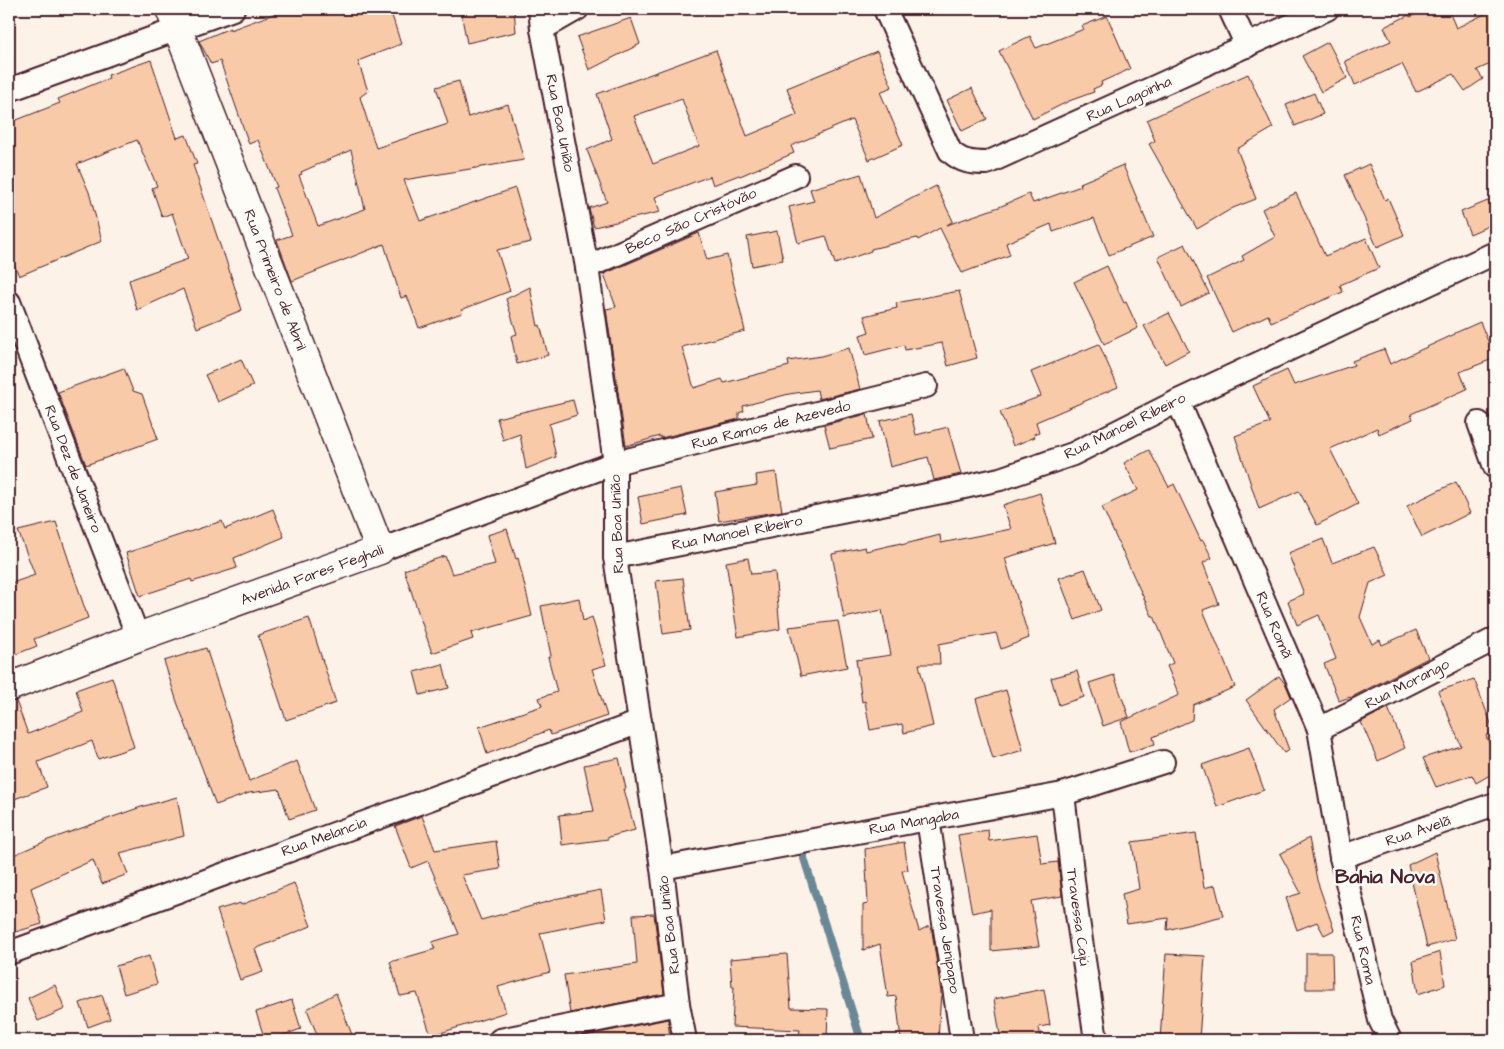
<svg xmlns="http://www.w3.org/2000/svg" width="1504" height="1049" font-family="'Architects Daughter',sans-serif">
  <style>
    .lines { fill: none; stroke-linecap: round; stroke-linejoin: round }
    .stream { stroke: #6b8996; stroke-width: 8 }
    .building { fill: #f8caa7; stroke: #4a1f2b; fill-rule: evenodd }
    .street-casing { stroke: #4a1f2b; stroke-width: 26 }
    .secondary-casing { stroke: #4a1f2b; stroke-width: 31 }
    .street { stroke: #fdfcf7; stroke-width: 22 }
    .secondary { stroke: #fdfcf7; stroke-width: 28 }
    .labels { text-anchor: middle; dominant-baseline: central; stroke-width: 5; stroke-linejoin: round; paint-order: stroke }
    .street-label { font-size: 15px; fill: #4a1f2b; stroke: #fdfcf7 }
    .district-label { font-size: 20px; font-weight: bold; fill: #4a1f2b; stroke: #fdfcf7 }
  </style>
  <rect width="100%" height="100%" fill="#fcf2e7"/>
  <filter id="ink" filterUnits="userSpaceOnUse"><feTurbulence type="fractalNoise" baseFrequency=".02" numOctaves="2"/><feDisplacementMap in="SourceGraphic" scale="10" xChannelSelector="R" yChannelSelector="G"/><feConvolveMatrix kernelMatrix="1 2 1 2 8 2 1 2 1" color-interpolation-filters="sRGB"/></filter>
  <g filter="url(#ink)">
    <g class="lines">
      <polyline class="stream" points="802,852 861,1040"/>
    </g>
    <g class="building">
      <path d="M 287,9 L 390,9 L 401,44 L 358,61 L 368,91 L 360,97 L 376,148 L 448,124 L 436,87 L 459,81 L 468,117 L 508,104 L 524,160 L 404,180 L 420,221 L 515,188 L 531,242 L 497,250 L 510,291 L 461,310 L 462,313 L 419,328 L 407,296 L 401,298 L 384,244 L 292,281 L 277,240 L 292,235 L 274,188 L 277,187 L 258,140 L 249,144 L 220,61 L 211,64 L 199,41 L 230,28 L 230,30 ZM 351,150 L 365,209 L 318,226 L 299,175 L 302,174 L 301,172 Z"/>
      <polygon points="478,9 514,9 516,32 467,43 461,13"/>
      <polygon points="1429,9 1448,9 1456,28 1495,9 1495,62 1477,70 1483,79 1465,91 1453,74 1416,92 1402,64 1355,85 1345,61 1391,41 1384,27 1409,15 1410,17"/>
      <polygon points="1107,16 1130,69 1101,82 1102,85 1093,89 1094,92 1069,101 1033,119 999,51 1030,36 1036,48 1084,29 1082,26"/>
      <polygon points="631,18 640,44 589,70 577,37"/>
      <polygon points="1328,42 1347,78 1321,92 1302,56"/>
      <path d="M 716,50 L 747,136 L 797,115 L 787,88 L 877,51 L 892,87 L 880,92 L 903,145 L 869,160 L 852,120 L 791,146 L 794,153 L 740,176 L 739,175 L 713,185 L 710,176 L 655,197 L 660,212 L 594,227 L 589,208 L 607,202 L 587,150 L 612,139 L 597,94 ZM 682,99 L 699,146 L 653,164 L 634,116 Z"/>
      <polygon points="151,60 177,138 186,135 197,164 193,165 223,254 224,254 242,310 197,328 183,289 137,310 129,280 188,259 172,213 162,217 152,188 157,186 137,140 77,164 89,192 102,241 19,276 9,252 9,123 60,103 58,99 109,78 108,75"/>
      <polygon points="1248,74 1273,128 1237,149 1256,199 1233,208 1197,229 1149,144 1155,141 1147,120"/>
      <polygon points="972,88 987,119 962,131 947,100"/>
      <polygon points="1314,93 1323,114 1295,126 1286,105"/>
      <polygon points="1369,164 1385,200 1388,198 1404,235 1377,247 1345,175"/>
      <polygon points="1123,165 1153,237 1109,255 1094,218 1053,232 1051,224 1006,243 1010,255 962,273 940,228 918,240 917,238 871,249 871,251 835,264 826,236 798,243 789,207 814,201 810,189 861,174 874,218 936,186 953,221 947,225 999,207 1029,194 1033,203 1081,186 1080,183"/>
      <polygon points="1296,193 1325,256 1366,238 1379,268 1340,285 1343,292 1271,322 1268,315 1232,332 1207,278 1244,260 1242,256 1275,237 1262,209"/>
      <polygon points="1495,198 1495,223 1470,234 1461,212"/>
      <polygon points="777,231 783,260 752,266 747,237"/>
      <polygon points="699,233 707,260 727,255 745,331 682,347 694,388 722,379 724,383 789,366 788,361 821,356 849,348 860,389 819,399 817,390 789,394 743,406 744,411 739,413 739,419 661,438 660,436 626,446 606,309 616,307 604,274"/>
      <polygon points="1185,244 1209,293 1181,307 1158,257"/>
      <polygon points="1107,266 1124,303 1126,302 1138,328 1104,344 1074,282"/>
      <polygon points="530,287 538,326 540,325 548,355 517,364 511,336 517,334 506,299"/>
      <polygon points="959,291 977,358 948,366 942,343 905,350 904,345 865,355 860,335 869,332 864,316 897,308 896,303"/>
      <polygon points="1169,313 1189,351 1165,364 1144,326"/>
      <polygon points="1480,322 1495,358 1460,372 1467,389 1411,414 1413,419 1379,434 1377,428 1330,449 1358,504 1317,525 1299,491 1259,509 1235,436 1270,423 1253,386 1287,370 1294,385 1354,365 1352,361 1384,349 1390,364 1455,334 1455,333"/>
      <polygon points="1099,344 1118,387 1036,422 1039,432 1034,434 1035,437 1013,446 1000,412 1041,396 1031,372"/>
      <polygon points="241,359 253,386 218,402 205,375"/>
      <polygon points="124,368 133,391 142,394 158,439 86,465 58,392"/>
      <polygon points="573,400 577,415 549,424 556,457 526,469 520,434 503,440 497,418"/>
      <polygon points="867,414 872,439 830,448 824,425"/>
      <polygon points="911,414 916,435 948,427 961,474 934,480 928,457 890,467 880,421"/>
      <polygon points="1149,450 1169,487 1174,484 1201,541 1203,540 1212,558 1203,563 1219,604 1203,610 1235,687 1193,705 1192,720 1153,737 1155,744 1129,752 1121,722 1179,695 1167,666 1173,663 1154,616 1152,616 1102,507 1138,490 1124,463"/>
      <polygon points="776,472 782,511 719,521 715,492 757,485 756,475"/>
      <polygon points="1456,482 1470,513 1422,537 1407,506"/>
      <polygon points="681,488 687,515 643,524 638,497"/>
      <polygon points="1040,493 1055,543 1005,558 1029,638 1001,649 996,633 939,644 940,664 919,664 933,726 904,733 902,724 870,730 865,701 862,702 856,660 891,655 882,610 844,618 832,554 865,547 866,551 901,543 901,545 940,535 941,543 1011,529 1003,505"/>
      <polygon points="273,509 284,537 234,558 237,568 192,582 191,579 140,596 126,553 222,521 225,529"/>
      <polygon points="56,522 88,618 34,639 37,646 9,657 9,584 35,575 18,531"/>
      <polygon points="507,529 516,559 518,558 532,616 471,633 473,639 432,653 404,570 445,556 452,574 495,564 487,535"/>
      <polygon points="1323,539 1332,563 1374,547 1388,575 1370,583 1360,617 1372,644 1380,640 1382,645 1416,630 1428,658 1350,698 1350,697 1339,701 1324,664 1336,659 1319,615 1297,625 1288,601 1304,594 1288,553"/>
      <polygon points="748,558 751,574 775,572 780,629 738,637 726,562"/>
      <polygon points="1085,569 1101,610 1075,620 1059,578"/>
      <polygon points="683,578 690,630 663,634 656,581"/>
      <polygon points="579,598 583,621 592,617 606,665 592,669 607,716 551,735 549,730 487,754 479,727 542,706 539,698 557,692 548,657 551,656 541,606"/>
      <polygon points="309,618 336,703 286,720 258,635"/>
      <polygon points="838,621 847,667 801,676 789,627"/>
      <polygon points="206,648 249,781 297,761 315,810 289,819 279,789 249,793 216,805 177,702 164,661"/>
      <polygon points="443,664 449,688 420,695 414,672"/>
      <polygon points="1077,671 1084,697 1059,705 1051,678"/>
      <polygon points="1114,675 1129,717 1103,726 1089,683"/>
      <polygon points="1279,676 1286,685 1291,697 1274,709 1289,750 1284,753 1246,700"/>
      <polygon points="112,677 134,747 98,759 92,741 38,762 47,787 9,801 9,702 16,701 28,734 83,712 76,690"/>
      <polygon points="1474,679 1494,731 1486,736 1495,755 1495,772 1476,783 1472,775 1436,787 1423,758 1461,746 1438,691"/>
      <polygon points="1006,690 1023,750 993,759 976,699"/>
      <polygon points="1388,708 1405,748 1378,761 1361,722"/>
      <polygon points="1249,748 1264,790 1217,807 1202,765"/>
      <polygon points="619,758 626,789 624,789 635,830 608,837 608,839 562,845 559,815 594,811 584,765"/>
      <polygon points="177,797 184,836 120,853 128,874 102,884 93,860 31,888 42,924 9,934 9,857 48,840 141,807"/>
      <polygon points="422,816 435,850 496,841 500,869 462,875 481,920 554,900 554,899 601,890 606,920 540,933 550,972 498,987 506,1012 431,1036 417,993 400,996 390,962 435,949 432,942 459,934 428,861 411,868 395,826"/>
      <polygon points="988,830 989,841 1037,834 1042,864 1058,862 1062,896 1031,901 1039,946 991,951 991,909 972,913 958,835"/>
      <polygon points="1196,833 1204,888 1215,885 1223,916 1167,930 1168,918 1127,924 1122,894 1139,889 1132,842"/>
      <polygon points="1309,838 1317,880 1334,930 1324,935 1317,922 1297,930 1286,898 1301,893 1280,854"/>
      <polygon points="904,842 908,870 902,871 919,931 929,926 932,931 941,992 938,1040 901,1040 896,996 888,997 880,944 863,950 863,905 868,904 865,849"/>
      <polygon points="1435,852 1455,939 1427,947 1408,865"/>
      <polygon points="294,883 311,926 255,949 263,972 240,980 217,910 240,903 241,905"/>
      <polygon points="654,914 664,994 570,1013 564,975 637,964 633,915"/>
      <polygon points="1440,952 1445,985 1418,994 1413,961"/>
      <polygon points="1306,953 1332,953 1333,989 1306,989"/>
      <polygon points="787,954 791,1008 828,1009 827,1040 798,1040 800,1030 732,1027 734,987 732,987 730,959"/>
      <polygon points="1166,954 1205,956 1199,1040 1160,1040"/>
      <polygon points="149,956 157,984 124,994 116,966"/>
      <polygon points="55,985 65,1009 38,1021 28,998"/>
      <polygon points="1044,989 1050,1025 1039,1027 1041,1040 1001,1040 994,999"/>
      <polygon points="336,993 354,1040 319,1040 307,1009"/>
      <polygon points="102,995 110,1019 88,1027 80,1003"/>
      <polygon points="292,1000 301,1029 269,1040 265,1040 256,1012"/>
      <polygon points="668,1019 670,1040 574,1040 574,1038"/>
    </g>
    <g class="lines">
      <g class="street-casing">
        <g id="street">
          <polyline points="540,9 542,29 587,267 615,463 615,557 662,868 678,1004 685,1040"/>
          <path d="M 885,9 L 950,151 C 961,162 972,163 987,163 L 1327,9"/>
          <polyline points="1230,9 1247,46"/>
          <polyline points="542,29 577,9"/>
          <polyline points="9,90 233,9"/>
          <polyline points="587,267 796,176"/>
          <polyline points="9,302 138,637"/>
          <polyline points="1178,401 1319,729 1341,857 1380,1020 1390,1040"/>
          <polyline points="1479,423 1495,467"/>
          <polyline points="380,550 615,463 926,386"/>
          <polyline points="615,557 942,492 1000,479 1073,454 1178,401 1495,253"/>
          <polyline points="1319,729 1495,639"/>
          <polyline points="1063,794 1077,914 1096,1040"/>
          <polyline points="928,819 962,1040"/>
          <polyline points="1341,857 1495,804"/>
          <polyline points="662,868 1063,794 1163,762"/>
          <polyline points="9,953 640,722"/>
          <polyline points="500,1040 678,1004"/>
        </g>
      </g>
      <g class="secondary-casing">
        <polyline id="secondary" points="9,687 138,637 380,550 170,9"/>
      </g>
      <use href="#street" class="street"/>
      <use href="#secondary" class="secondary"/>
    </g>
  </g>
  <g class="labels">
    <g class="street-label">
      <text transform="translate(1129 99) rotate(-24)">Rua Lagoinha</text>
      <text transform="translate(560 123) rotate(79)">Rua Boa União</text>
      <text transform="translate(691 221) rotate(-24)">Beco São Cristóvão</text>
      <text transform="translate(275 280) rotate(69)">Rua Primeiro de Abril</text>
      <text transform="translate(771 425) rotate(-14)">Rua Ramos de Azevedo</text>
      <text transform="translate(1125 426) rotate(-26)">Rua Manoel Ribeiro</text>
      <text transform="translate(73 469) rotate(69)">Rua Dez de Janeiro</text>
      <text transform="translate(617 524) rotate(-92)">Rua Boa União</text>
      <text transform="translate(737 533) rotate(-11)">Rua Manoel Ribeiro</text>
      <text transform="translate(312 575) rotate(-20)">Avenida Fares Feghali</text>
      <text transform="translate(1274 625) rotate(67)">Rua Romã</text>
      <text transform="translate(1407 684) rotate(-27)">Rua Morango</text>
      <text transform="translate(914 822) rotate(-10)">Rua Mangaba</text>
      <text transform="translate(1418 831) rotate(-19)">Rua Avelã</text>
      <text transform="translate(324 837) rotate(-20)">Rua Melancia</text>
      <text transform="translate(1078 917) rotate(82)">Travessa Cajú</text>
      <text transform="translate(669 925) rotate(-97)">Rua Boa União</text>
      <text transform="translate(945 930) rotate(81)">Travessa Jenipapo</text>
      <text transform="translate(1363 950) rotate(77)">Rua Roma</text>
    </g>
    <g class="district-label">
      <text x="1385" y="877">Bahia Nova</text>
    </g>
  </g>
  <rect width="1504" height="1049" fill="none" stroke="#fdfcf7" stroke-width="30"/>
  <rect x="15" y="15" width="1474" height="1019" fill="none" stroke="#4a1f2b" stroke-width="2" filter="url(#ink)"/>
</svg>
